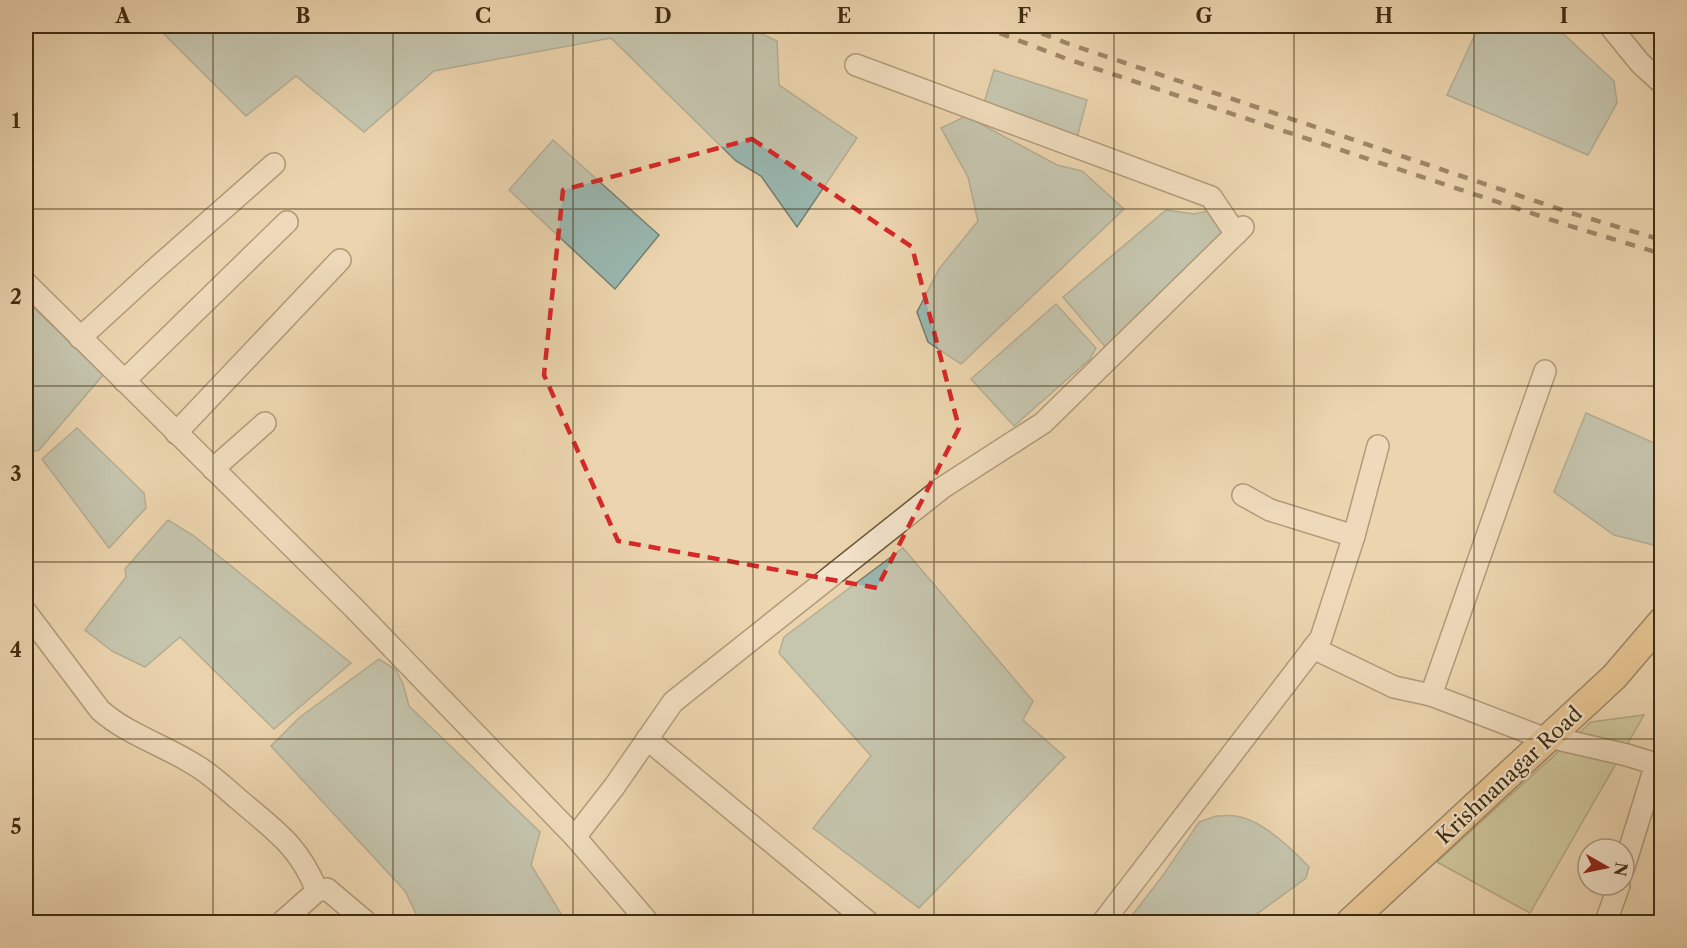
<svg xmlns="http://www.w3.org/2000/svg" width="1687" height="948" font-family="'Libre Caslon Text',serif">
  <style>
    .green { fill: #b1be8f; stroke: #787550; stroke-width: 1.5 }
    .water { fill: #99b7b0; stroke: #757f70; stroke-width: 1.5 }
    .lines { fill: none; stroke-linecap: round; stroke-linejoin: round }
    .minor-casing { stroke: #6a5638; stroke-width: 24 }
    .major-casing { stroke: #3f2c10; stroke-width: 30 }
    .minor { stroke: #f2e3ca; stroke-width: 21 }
    .major { stroke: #e6ba77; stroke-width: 27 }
    .rail { stroke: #3f2c10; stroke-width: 4.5; stroke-dasharray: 10 10; stroke-linecap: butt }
    .marked { fill: none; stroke: #d62828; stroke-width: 4.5; stroke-dasharray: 12 8; stroke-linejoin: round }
    .grid { fill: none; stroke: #3f2c10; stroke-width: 1.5; stroke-opacity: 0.55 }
    .labels { text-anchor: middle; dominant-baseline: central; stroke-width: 4.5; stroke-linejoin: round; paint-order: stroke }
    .street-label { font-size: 21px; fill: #3f2c10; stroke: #f2e3ca }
    .neatline { fill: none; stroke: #3f2c10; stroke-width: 2 }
    .grid-label { font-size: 20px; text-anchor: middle; font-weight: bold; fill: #3f2c10 }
  </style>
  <rect width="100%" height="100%" fill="#ebd4ae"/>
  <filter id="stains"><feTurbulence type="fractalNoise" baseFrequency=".00333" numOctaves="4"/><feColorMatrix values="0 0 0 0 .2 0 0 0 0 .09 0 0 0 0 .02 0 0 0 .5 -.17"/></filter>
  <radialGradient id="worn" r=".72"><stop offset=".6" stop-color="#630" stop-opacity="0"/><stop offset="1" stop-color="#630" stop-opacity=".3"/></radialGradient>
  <polygon class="green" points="1644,715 1530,913 1437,862 1591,722"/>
  <g class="water">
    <polygon points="156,26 745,26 777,41 779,85 857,138 797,227 761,176 736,161 611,38 434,71 364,132 296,76 246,116"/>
    <polygon points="1479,26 1555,26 1614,81 1617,103 1588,155 1447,95"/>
    <polygon points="994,70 1087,100 1076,141 984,103"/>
    <polygon points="966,116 1057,165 1082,171 1124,209 961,364 928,342 917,312 939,269 978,221 968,177 941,128"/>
    <polygon points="553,140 659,235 615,289 509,190"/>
    <polygon points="1166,210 1194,214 1213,210 1226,232 1107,349 1063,297"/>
    <polygon points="26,300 103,375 39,450 26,453"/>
    <polygon points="1056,304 1096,348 1090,359 1014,426 971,379"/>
    <polygon points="1586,413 1661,446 1661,547 1614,535 1554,492"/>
    <polygon points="77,428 144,493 146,508 109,548 42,459"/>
    <polygon points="168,520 194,536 351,663 274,729 180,637 145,667 112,651 85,630 126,577 125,569"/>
    <polygon points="903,548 1033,701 1023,720 1065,757 919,908 813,828 871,756 779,653 784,637"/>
    <polygon points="379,659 396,670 403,684 409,706 540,832 531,865 566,922 420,922 405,891 271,746 300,717"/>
    <path d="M 1216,816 C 1222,816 1229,815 1235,816 C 1261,819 1292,849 1309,867 L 1306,878 L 1246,922 L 1127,922 L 1164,874 L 1199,822 Z"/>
  </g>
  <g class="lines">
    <g class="minor-casing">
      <g id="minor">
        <polyline points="1610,26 1640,63 1662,83"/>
        <polyline points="856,65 1211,197 1236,234"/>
        <polyline points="26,283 353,607 575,837 648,922"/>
        <polyline points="80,338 153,271 274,164"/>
        <polyline points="124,381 287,222"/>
        <polyline points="176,433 340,260"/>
        <polyline points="213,469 265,423"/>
        <polyline points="1243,495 1270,510 1354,536"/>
        <path d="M 26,612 L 100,710 C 128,735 164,745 195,765 C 211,774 224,787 238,799 C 274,830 299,845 317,891"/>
        <polyline points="1313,648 1394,687 1431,695 1546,739 1549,737 1627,755 1662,766"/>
        <polyline points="1431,695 1545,371"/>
        <polyline points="647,739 868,922"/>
        <polyline points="575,837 614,787 673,702 942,488 1043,423 1243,227"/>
        <polyline points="1624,867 1656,764"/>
        <polyline points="282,922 317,891 327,889 366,922"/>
        <polyline points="1103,922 1321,638 1354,536 1378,446"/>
        <polyline points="1606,922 1619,885"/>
      </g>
    </g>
    <g class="major-casing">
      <polyline id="major" points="1350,922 1614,677 1662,621"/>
    </g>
    <use href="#minor" class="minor"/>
    <use href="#major" class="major"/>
    <g class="rail">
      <polyline points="981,26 1067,59 1567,225 1662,254"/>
      <polyline points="1023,26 1069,44 1571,213 1662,240"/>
    </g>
  </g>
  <path d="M0 0H1687V948H0ZM 752,139 L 912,247 L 959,428 L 877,588 L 618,541 L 544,375 L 563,190 Z" fill="#ebd4ae" fill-opacity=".55" fill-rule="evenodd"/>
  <path class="marked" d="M 752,139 L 912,247 L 959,428 L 877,588 L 618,541 L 544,375 L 563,190 Z"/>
  <path class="grid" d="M 213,26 L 213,922M 393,26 L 393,922M 573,26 L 573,922M 753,26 L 753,922M 934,26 L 934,922M 1114,26 L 1114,922M 1294,26 L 1294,922M 1474,26 L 1474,922M 26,209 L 1662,209M 26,386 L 1662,386M 26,562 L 1662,562M 26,739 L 1662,739"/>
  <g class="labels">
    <g class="street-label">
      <text transform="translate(1509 775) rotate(-43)">Krishnanagar Road</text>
    </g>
  </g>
  <rect width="1687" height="948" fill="none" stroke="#ebd4ae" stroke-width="66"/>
  <g transform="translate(1606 867) rotate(99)"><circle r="28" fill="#f2e3ca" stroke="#aa9a80" stroke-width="1.5"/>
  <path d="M0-4.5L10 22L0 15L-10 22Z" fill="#8f2418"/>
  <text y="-9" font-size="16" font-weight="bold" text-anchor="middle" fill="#3f2c10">N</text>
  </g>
  <rect x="33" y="33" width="1621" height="882" class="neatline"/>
  <g class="grid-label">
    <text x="123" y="23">A</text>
    <text x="303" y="23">B</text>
    <text x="483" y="23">C</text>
    <text x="663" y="23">D</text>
    <text x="844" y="23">E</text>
    <text x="1024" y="23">F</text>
    <text x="1204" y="23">G</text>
    <text x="1384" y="23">H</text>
    <text x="1564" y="23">I</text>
    <text x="16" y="128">1</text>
    <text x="16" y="304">2</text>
    <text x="16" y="481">3</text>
    <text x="16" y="657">4</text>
    <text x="16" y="834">5</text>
  </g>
  <rect width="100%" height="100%" filter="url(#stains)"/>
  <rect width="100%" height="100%" fill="url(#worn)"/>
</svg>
